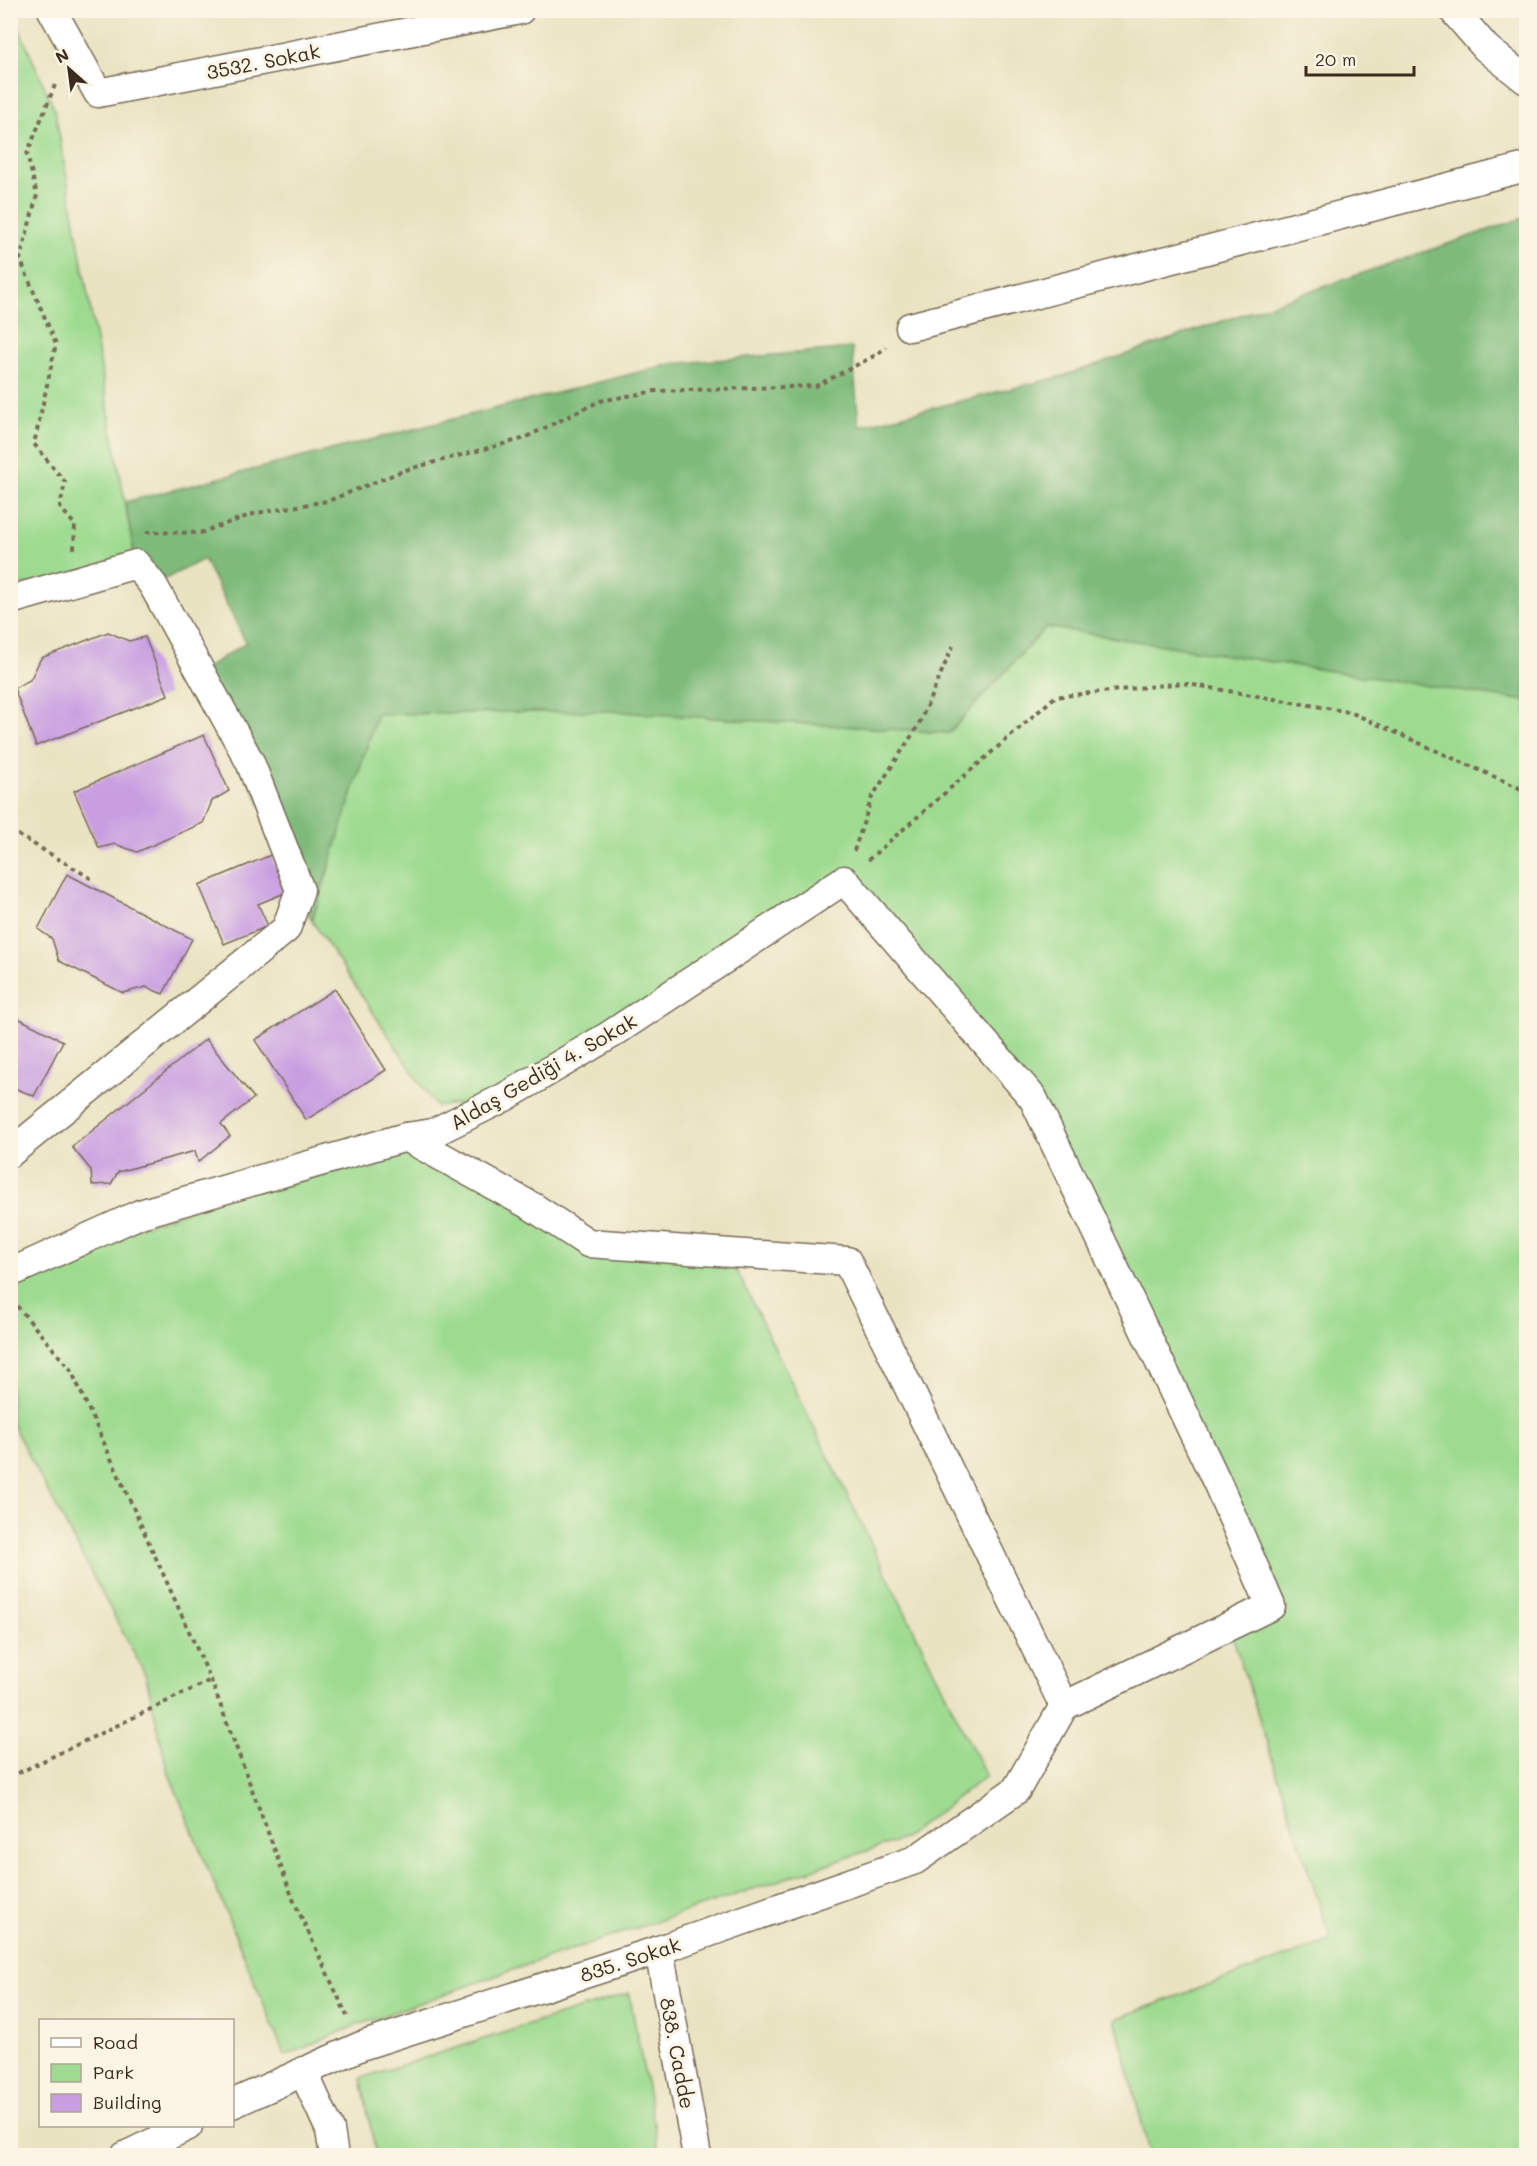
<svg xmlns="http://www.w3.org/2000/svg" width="1537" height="2166" font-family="Mali,sans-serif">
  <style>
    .green { fill: #9edb90; stroke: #6c8257; stroke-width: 1.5 }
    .forest { fill: #7ebb7a; stroke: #5c724c; stroke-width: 1.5 }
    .building { fill: #c89ee1 }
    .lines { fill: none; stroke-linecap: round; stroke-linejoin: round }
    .minor-casing { stroke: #786b57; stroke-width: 31 }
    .path { stroke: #786b57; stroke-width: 4; stroke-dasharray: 4.5 4.5; stroke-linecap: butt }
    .minor { stroke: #fff; stroke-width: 28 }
    .labels { text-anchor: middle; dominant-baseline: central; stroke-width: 6; stroke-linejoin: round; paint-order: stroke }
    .street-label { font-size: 20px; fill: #3b2a1e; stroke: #fcf5e5 }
  </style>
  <rect width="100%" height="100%" fill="#fcf5e5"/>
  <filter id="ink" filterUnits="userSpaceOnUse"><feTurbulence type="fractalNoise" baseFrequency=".0167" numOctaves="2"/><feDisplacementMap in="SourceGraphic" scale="12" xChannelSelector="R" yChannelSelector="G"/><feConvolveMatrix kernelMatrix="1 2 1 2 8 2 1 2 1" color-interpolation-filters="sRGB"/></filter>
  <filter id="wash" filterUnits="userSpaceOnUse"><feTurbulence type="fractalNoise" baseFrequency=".008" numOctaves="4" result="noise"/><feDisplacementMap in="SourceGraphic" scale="24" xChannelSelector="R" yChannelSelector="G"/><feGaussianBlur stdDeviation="1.35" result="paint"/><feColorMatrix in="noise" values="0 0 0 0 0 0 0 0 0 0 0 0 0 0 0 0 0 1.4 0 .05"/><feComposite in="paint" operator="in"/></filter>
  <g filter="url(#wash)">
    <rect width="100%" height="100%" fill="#eae3c2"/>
    <g class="green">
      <polygon points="11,10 55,111 136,564 11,587"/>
      <polygon points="1046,627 1526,701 1526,2155 1150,2155 1115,2019 1331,1940 1229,1626 1270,1606 1033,1098 845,881 505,1097 436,1107 312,921 377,714 609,711 949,733"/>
      <polygon points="406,1137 588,1243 728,1253 986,1776 903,1839 535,1962 352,2027 285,2056 167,1769 146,1676 11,1422 11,1277 25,1266"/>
      <polygon points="629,1993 660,2155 376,2155 361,2078"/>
    </g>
    <polygon class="forest" points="1526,217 1526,701 1046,627 949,733 609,711 377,714 312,921 201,671 246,643 204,559 153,585 136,564 125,502 671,364 852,348 859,426 1063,376"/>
    <g id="blocks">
      <g class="building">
        <polygon points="108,632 129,641 145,637 168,695 36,746 14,688 30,680 41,658"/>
        <polygon points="204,735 229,791 212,801 203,823 137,852 115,844 99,848 74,791"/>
        <polygon points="271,855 287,892 258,904 268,926 224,944 199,885"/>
        <polygon points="67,874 192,939 163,994 146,987 123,993 59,961 52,939 38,929"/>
        <polygon points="335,989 386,1070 306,1120 255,1040"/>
        <polygon points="10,1014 63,1041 34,1096 17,1089 10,1091"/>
        <polygon points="206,1039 254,1098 221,1124 230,1136 198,1162 195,1151 118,1172 111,1184 92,1185 91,1170 72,1147"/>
      </g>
    </g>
  </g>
  <g filter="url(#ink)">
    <use href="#blocks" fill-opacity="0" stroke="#786b57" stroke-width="1.5"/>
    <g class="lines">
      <g class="minor-casing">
        <g id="minor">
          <polyline points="52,10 98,93 520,10"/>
          <polyline points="1453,10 1486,48 1526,80"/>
          <polyline points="910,327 1526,167"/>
          <polyline points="10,600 136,564 153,585 250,762 300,890 286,929 10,1153"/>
          <polyline points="406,1137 533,1207 588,1243 847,1261 1064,1706"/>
          <polyline points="10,1273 140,1214 406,1137 433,1133 505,1097 610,1035 844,880 1033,1098 1217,1482 1271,1606 1064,1706 1016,1790 915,1860 659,1950 361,2046 232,2104"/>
          <polyline points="659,1950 697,2156"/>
          <polyline points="303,2071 330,2130 334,2156"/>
          <polyline points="125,2156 188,2126"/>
        </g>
      </g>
      <g class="path">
        <polyline points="55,85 27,154 37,195 20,259 56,344 34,444 65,482 60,507 75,525 74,549"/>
        <polyline points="146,532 200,533 256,513 328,501 405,470 522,439 600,401 656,391 816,386 876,355 886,347"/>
        <polyline points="10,830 92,879"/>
        <polyline points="854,851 872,797 918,726 953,646"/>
        <polyline points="868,860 1055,697 1182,683 1350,712 1526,791"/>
        <polyline points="17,1306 71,1370 211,1680 293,1899 347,2016"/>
        <polyline points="10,1777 211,1680"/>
      </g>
      <use href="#minor" class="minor"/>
    </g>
  </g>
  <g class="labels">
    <g class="street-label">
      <text transform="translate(263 61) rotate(-11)">3532. Sokak</text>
      <text transform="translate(543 1071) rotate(-30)">Aldaş Gediği 4. Sokak</text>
      <text transform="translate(630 1959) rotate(-18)">835. Sokak</text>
      <text transform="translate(678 2053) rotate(79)">838. Cadde</text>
    </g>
  </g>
  <rect width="1537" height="2166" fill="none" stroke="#fcf5e5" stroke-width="36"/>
  <rect x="39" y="2019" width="195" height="108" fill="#fcf5e5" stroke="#afa495" stroke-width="1.5"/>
  <rect x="51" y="2038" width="30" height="9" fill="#ffffff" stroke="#afa495" stroke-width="1.5"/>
  <text x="93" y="2049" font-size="18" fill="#3b2a1e">Road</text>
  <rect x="51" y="2064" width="30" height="18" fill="#9edb90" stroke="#afa495" stroke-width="1.5"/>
  <text x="93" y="2079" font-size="18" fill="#3b2a1e">Park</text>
  <rect x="51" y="2094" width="30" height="18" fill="#c89ee1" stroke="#afa495" stroke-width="1.5"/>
  <text x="93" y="2109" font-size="18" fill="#3b2a1e">Building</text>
  <g transform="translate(69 69) rotate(332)" stroke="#fcf5e5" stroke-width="4.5" paint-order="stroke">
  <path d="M0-4.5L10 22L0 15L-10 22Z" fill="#3b2a1e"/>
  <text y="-9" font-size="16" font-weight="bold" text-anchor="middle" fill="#3b2a1e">N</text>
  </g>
  <path d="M1306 66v9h108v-9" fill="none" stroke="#3b2a1e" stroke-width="3"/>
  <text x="1315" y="66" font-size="18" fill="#3b2a1e" stroke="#fcf5e5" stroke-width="4.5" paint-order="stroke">20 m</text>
</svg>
